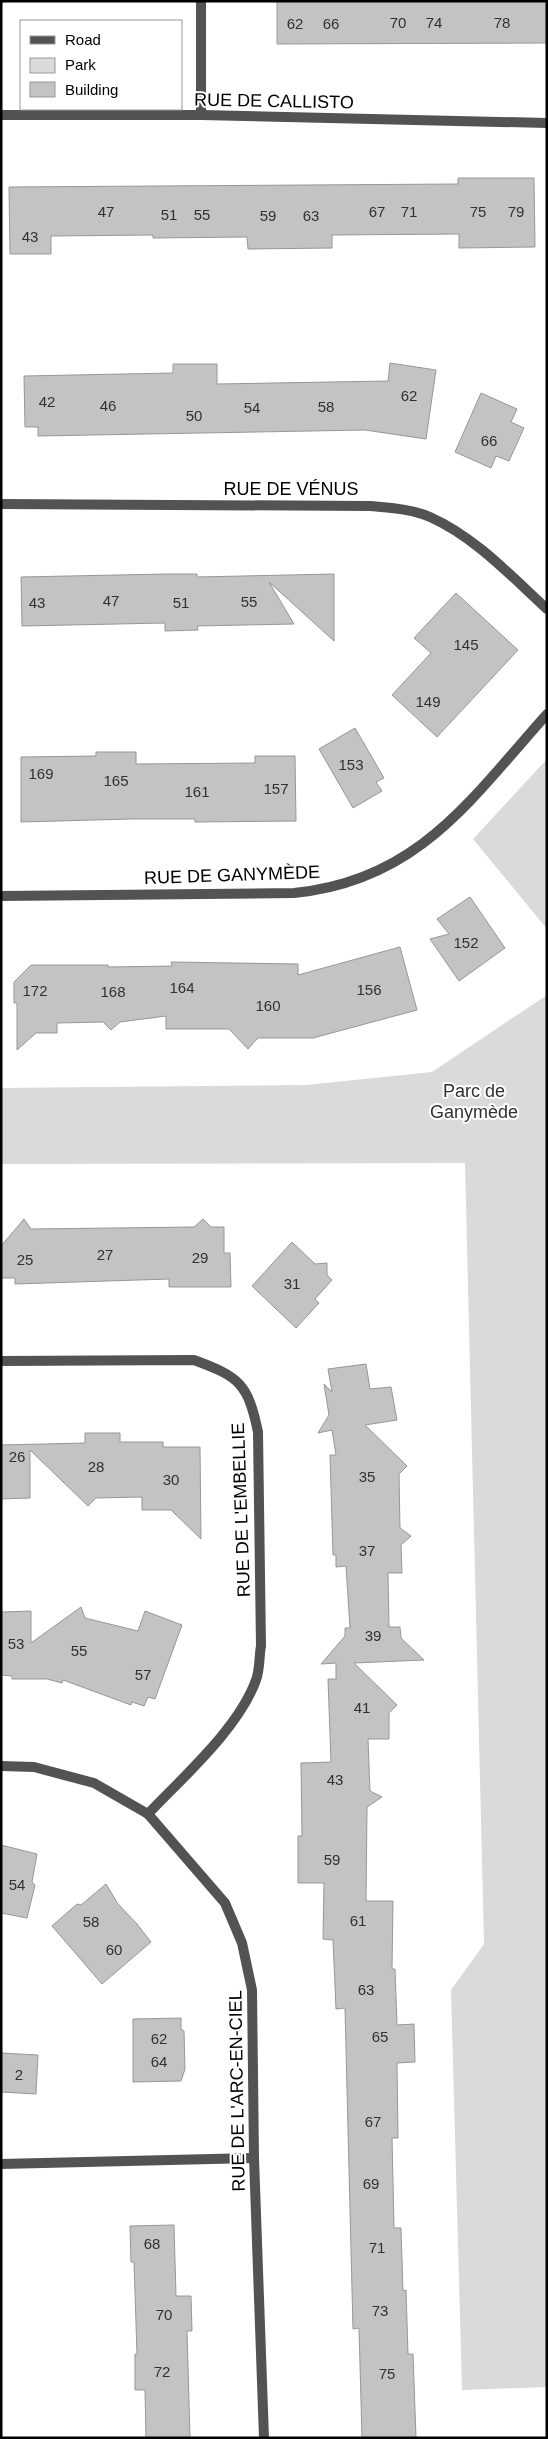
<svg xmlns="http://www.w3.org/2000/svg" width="548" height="2439" font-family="Helvetica,sans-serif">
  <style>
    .green { fill: #dadada }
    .building { fill: #c3c3c3; stroke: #979797 }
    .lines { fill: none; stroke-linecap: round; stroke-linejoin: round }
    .street { stroke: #535353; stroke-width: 10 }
    .labels { text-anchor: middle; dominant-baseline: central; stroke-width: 4; stroke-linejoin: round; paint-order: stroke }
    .number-label { font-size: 15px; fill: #313131 }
    .street-label { font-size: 18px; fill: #000; stroke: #fff }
    .park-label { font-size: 18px; fill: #313131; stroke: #fff }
  </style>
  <rect width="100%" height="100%" fill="#fff"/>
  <g class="green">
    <polygon points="547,759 547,929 473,839"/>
    <polygon points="547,995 547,2387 462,2390 451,1990 484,1944 465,1163 1,1164 1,1088 306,1085 432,1072"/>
  </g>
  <g class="building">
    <polygon points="277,1 547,1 547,43 277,44"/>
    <polygon points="458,178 534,178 535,247 459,248 459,234 332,235 332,248 248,249 247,237 153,238 153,235 51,236 51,254 10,254 9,187 458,184"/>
    <polygon points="390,363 436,370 426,439 365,430 38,436 38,427 25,427 24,376 173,373 173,364 217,364 217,384 388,381"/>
    <polygon points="481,393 517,409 511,422 524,428 509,461 496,456 491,468 455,452"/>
    <polygon points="165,574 197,574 197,577 334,574 334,641 269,582 294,624 197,626 198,630 165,631 165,623 22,626 21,577"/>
    <polygon points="456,593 518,650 437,737 392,695 431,653 414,638"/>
    <polygon points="355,728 384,778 376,782 382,791 353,808 319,749"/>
    <polygon points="96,752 136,752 136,764 255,763 255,756 295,756 296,821 195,822 195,819 131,819 21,822 21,757 96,756"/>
    <polygon points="470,897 505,948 459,981 430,939 449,934 437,919"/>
    <polygon points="400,947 417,1010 313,1038 258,1038 248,1049 229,1029 166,1029 166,1016 120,1022 111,1030 103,1022 57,1023 57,1033 36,1033 17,1050 17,1003 14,1003 14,982 31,965 108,965 108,967 172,966 171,962 298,964 298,975"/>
    <polygon points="24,1219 31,1229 194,1227 203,1219 211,1227 224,1227 224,1253 230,1253 231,1287 169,1287 169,1279 15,1284 15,1278 1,1278 1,1246"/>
    <polygon points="292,1242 315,1264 327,1263 327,1275 332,1280 315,1299 319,1303 296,1328 252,1286"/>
    <polygon points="366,1364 370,1389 391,1387 397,1420 365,1425 407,1466 399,1474 400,1528 411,1536 401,1545 402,1573 388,1573 389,1627 400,1627 401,1638 424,1660 354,1663 397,1705 389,1713 389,1739 368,1739 370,1791 382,1797 367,1807 366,1901 393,1901 392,1969 395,1969 397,2025 414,2024 415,2062 397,2063 398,2138 392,2138 394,2228 401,2228 403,2291 406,2290 408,2354 413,2354 416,2438 362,2438 359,2328 353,2329 345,2008 336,2009 333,1940 323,1939 324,1883 298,1883 298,1836 302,1836 301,1763 331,1762 328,1679 336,1679 336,1663 321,1664 345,1636 345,1628 350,1628 346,1566 336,1567 336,1555 333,1555 330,1455 336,1455 332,1430 318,1433 329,1415 324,1384 332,1392 328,1369"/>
    <polygon points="85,1433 120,1433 120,1442 163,1442 163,1447 200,1447 201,1539 171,1510 142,1510 142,1497 96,1498 88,1506 30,1450 30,1498 1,1499 1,1445 85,1443"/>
    <polygon points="81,1607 85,1618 138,1631 145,1611 182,1625 155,1699 148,1697 144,1706 132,1702 131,1705 63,1680 62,1683 47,1679 12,1679 12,1676 1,1675 1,1612 31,1611 31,1643"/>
    <polygon points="1,1845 37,1854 32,1882 35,1885 27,1918 1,1913"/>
    <polygon points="106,1884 118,1904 137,1924 151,1942 102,1984 52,1926 77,1904 81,1905"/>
    <polygon points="181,2018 181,2029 184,2031 185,2069 181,2081 133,2082 133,2019"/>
    <polygon points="1,2053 38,2055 36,2094 1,2092"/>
    <polygon points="174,2225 176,2296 191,2296 192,2331 187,2331 190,2438 146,2438 145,2390 135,2390 135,2354 137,2354 134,2262 131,2262 130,2226"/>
  </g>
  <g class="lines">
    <g class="street">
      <polyline points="1,115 201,115 547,123"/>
      <polyline points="201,115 201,1"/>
      <path d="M 1,504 L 370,506 C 390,508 412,509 430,517 C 475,537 511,576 547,609"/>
      <path d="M 1,896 L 294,893 C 418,881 471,799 547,714"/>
      <path d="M 1,1361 L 194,1360 C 240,1377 248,1384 258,1432 L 261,1646 C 259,1656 260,1670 256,1680 C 239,1728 183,1777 148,1814"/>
      <polyline points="1,1766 34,1767 94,1783 148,1814 225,1903 242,1943 252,1990 254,2158 264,2438"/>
      <polyline points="1,2164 254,2158"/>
    </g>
  </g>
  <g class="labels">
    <g class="number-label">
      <text x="398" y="22">70</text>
      <text x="434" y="22">74</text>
      <text x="502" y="22">78</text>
      <text x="295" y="23">62</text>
      <text x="331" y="23">66</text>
      <text x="106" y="211">47</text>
      <text x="377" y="211">67</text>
      <text x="409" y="211">71</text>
      <text x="478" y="211">75</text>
      <text x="516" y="211">79</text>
      <text x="169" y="214">51</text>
      <text x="202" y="214">55</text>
      <text x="268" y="215">59</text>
      <text x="311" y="215">63</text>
      <text x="30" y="236">43</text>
      <text x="409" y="395">62</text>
      <text x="47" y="401">42</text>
      <text x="108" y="405">46</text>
      <text x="326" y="406">58</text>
      <text x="252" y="407">54</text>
      <text x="194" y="415">50</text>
      <text x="489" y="440">66</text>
      <text x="111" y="600">47</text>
      <text x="249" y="601">55</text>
      <text x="37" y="602">43</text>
      <text x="181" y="602">51</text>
      <text x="466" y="644">145</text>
      <text x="428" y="701">149</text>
      <text x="351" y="764">153</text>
      <text x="41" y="773">169</text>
      <text x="116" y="780">165</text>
      <text x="276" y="788">157</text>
      <text x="197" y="791">161</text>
      <text x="466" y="942">152</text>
      <text x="182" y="987">164</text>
      <text x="369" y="989">156</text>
      <text x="35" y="990">172</text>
      <text x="113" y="991">168</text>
      <text x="268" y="1005">160</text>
      <text x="105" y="1254">27</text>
      <text x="200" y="1257">29</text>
      <text x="25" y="1259">25</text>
      <text x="292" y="1283">31</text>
      <text x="17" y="1456">26</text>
      <text x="96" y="1466">28</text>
      <text x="367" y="1476">35</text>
      <text x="171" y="1479">30</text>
      <text x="367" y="1550">37</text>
      <text x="373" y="1635">39</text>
      <text x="16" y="1643">53</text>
      <text x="79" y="1650">55</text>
      <text x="143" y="1674">57</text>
      <text x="362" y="1707">41</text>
      <text x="335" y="1779">43</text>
      <text x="332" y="1859">59</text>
      <text x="17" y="1884">54</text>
      <text x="358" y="1920">61</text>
      <text x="91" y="1921">58</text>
      <text x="114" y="1949">60</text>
      <text x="366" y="1989">63</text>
      <text x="380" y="2036">65</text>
      <text x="159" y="2038">62</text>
      <text x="159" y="2061">64</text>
      <text x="19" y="2074">2</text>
      <text x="373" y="2121">67</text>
      <text x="371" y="2183">69</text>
      <text x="152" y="2243">68</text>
      <text x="377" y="2247">71</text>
      <text x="380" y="2310">73</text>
      <text x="164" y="2314">70</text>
      <text x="162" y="2371">72</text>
      <text x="387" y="2373">75</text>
    </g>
    <g class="street-label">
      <text transform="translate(274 101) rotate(1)">RUE DE CALLISTO</text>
      <text x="291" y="489">RUE DE VÉNUS</text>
      <text transform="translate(232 875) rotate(-2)">RUE DE GANYMÈDE</text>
      <text transform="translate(241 1510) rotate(-92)">RUE DE L'EMBELLIE</text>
      <text transform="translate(237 2091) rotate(-91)">RUE DE L'ARC-EN-CIEL</text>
    </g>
    <g class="park-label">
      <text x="474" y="1091">Parc de<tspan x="474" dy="21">Ganymède</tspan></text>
    </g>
  </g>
  <rect width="548" height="2439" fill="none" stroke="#000000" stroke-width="5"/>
  <rect x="20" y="20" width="162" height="90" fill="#ffffff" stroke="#999999"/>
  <rect x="30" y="36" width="25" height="8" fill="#535353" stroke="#999999"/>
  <text x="65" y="45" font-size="15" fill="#000000">Road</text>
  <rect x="30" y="58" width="25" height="15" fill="#dadada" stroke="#999999"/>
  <text x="65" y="70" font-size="15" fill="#000000">Park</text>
  <rect x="30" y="82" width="25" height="15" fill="#c3c3c3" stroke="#999999"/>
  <text x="65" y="95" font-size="15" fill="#000000">Building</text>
</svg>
